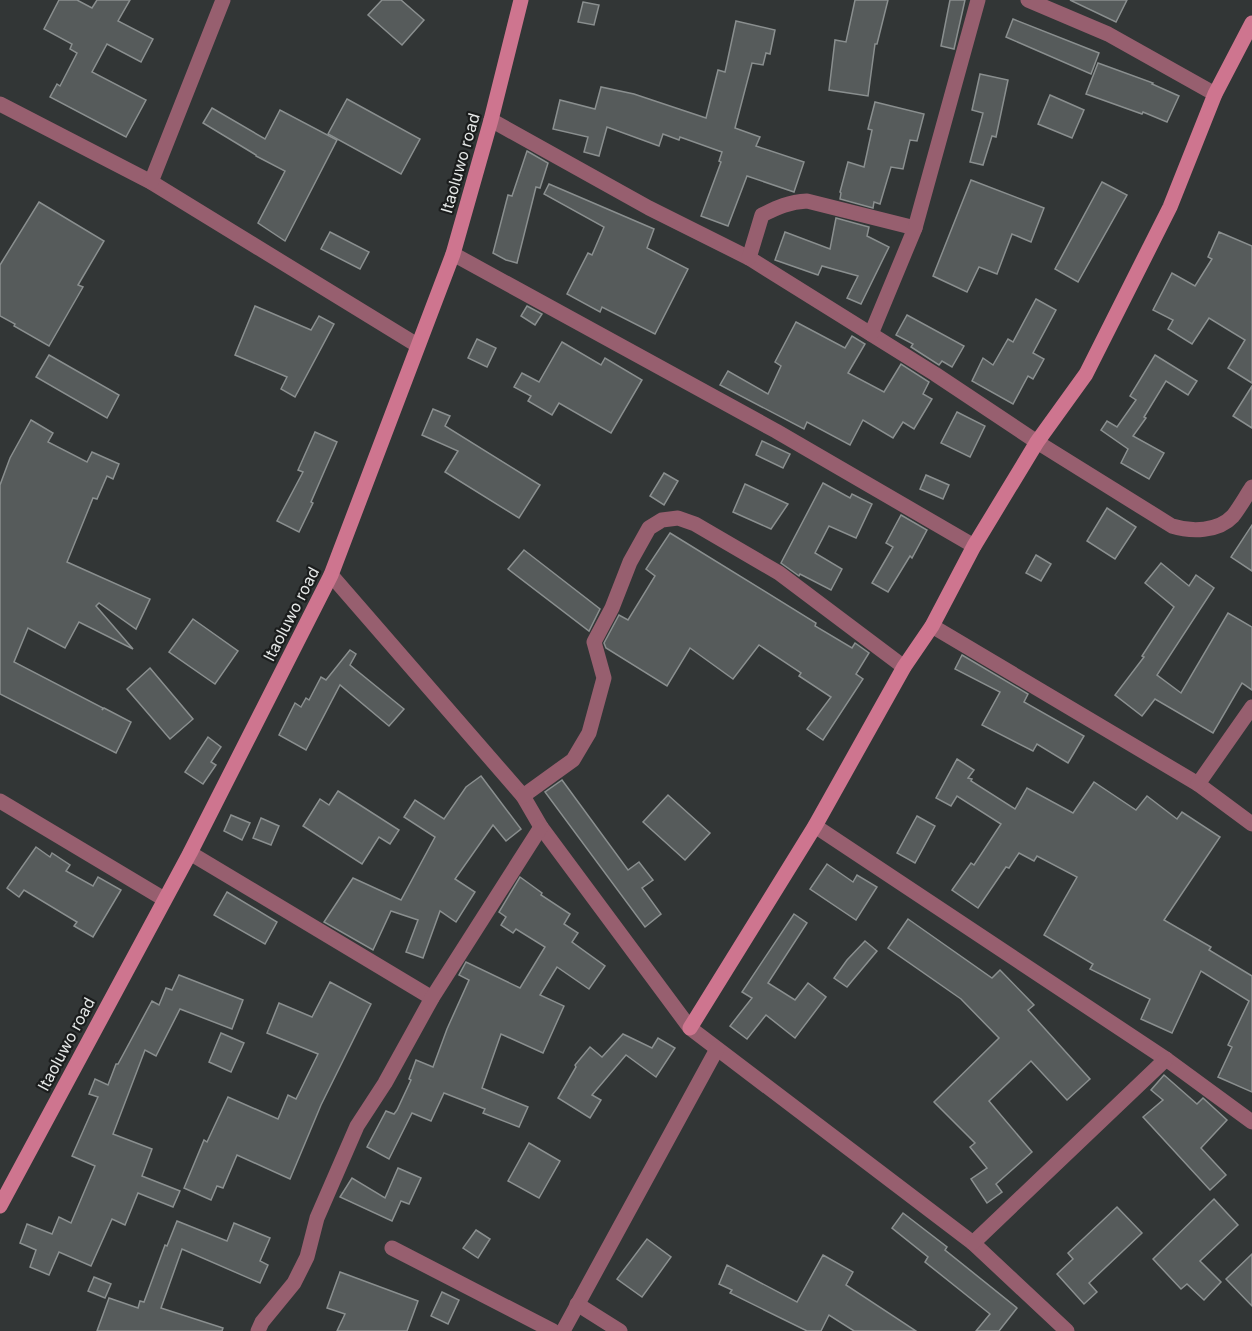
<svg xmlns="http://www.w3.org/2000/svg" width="1252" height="1331" font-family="Inter,sans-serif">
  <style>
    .building { fill: #565b5b; stroke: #8a8f8f; stroke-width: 1.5 }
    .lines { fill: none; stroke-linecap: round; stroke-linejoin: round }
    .street { stroke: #975f6f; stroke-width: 15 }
    .secondary { stroke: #ce758f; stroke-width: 15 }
    .labels { text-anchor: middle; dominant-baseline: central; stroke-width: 4.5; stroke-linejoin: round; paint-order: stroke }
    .street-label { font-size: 16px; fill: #e5e8e7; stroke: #1b1d1d }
  </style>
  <rect width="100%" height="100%" fill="#323636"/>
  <g class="building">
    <polygon points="59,0 77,0 92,8 97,0 130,0 118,21 153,39 141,62 107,44 92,72 146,100 126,137 50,97 57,84 60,86 77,53 70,49 72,44 44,29"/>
    <polygon points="382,0 401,0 424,20 402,45 368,15"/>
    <polygon points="855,0 888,0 877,44 875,44 868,96 829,90 835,40 846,42"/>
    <polygon points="950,0 965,0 954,49 941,46"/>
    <polygon points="1070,0 1127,0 1116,22"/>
    <polygon points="583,2 599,5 594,25 578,22"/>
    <polygon points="1013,19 1099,53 1091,74 1006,37"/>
    <polygon points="736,21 775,30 770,54 766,53 763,65 752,63 735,128 760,137 756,146 804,162 794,192 747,176 728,226 701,216 721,162 719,161 722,152 680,137 679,140 663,134 659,146 607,127 599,156 584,152 588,137 553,129 560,100 595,109 601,87 634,94 706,118 718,70 725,72"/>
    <polygon points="1098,63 1153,83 1152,84 1179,96 1167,122 1143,112 1142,114 1086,94"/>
    <polygon points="980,74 1008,80 996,137 992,136 983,165 970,162 983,113 972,110"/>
    <polygon points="1050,95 1084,110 1072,138 1038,124"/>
    <polygon points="347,99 420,139 401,174 328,134"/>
    <polygon points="875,102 924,114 917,141 910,140 903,169 891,167 880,204 874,202 873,208 840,199 841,193 840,192 848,162 864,167 872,130 868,129"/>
    <polygon points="212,108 265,139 280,110 337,140 285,241 258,223 285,171 256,156 256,155 203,123"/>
    <polygon points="527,151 548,163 540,188 536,187 517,263 506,260 493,253 508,195 512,196"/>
    <polygon points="971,180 1044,208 1031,242 1012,234 997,274 979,267 967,292 933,276"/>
    <polygon points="1102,182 1127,195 1078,282 1055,269"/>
    <polygon points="549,184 654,229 647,248 688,269 655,334 602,307 600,312 567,294 588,253 592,255 604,227 544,194"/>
    <polygon points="39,202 104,241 78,285 83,287 49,346 14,326 15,324 0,316 0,265"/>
    <polygon points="836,218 869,227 867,236 889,247 861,304 847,298 858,276 822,266 818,275 775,260 785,232 830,249"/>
    <polygon points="330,232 369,252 360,269 321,249"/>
    <polygon points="1219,232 1252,246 1252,383 1228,368 1245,340 1209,318 1192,344 1168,329 1173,320 1153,310 1172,273 1195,286 1212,259 1208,257"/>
    <polygon points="1036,299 1056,310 1033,353 1044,359 1033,379 1028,376 1013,404 972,381 983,358 993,365 1008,339 1013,342"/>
    <polygon points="255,306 311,330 319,316 334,324 295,397 281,389 287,377 235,355"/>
    <polygon points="527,306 542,314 535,325 521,316"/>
    <polygon points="907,315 964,346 952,367 942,361 939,365 911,347 913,344 896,335"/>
    <polygon points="796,322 845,348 852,336 865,344 848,373 884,392 901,364 929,382 923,394 932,399 914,429 903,422 893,438 863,420 850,445 807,422 804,429 720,385 728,371 768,394 781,366 775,362"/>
    <polygon points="477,339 496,348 487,367 468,358"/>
    <polygon points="562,342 601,365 605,358 642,380 611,433 559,403 552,415 528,401 531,396 514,387 522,373 539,382"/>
    <polygon points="49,355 119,395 107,418 36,377"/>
    <polygon points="1155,355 1197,381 1188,395 1166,381 1144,417 1146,418 1133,436 1164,453 1149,479 1121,463 1128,449 1101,430 1107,421 1117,427 1136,400 1130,396"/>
    <polygon points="1252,386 1252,428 1233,416"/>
    <polygon points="433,409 450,416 445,426 540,485 519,518 445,472 458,451 422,435"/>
    <polygon points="957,412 985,426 970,457 941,443"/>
    <polygon points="31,420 53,433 48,442 87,462 92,452 119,464 113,479 107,476 97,499 93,498 67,562 150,599 136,629 99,603 96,606 133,649 79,622 65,648 28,628 14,662 103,708 102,710 104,708 131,722 116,753 0,694 0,485 10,458"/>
    <polygon points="315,432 337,442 311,502 313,503 299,532 277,521 303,472 298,470"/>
    <polygon points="762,441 790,454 783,468 756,455"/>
    <polygon points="664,473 678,481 664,505 650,496"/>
    <polygon points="926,475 949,485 943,499 920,489"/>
    <polygon points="823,483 850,498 852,494 872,504 856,538 829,526 815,553 842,569 831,590 800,574 799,576 781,563"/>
    <polygon points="745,484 788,504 771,529 733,512"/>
    <polygon points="1107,508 1136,527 1115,559 1087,541"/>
    <polygon points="901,515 927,530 912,558 910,556 888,592 872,583 893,547 886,543"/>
    <polygon points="1252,525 1252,571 1231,557"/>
    <polygon points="670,533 816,623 815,626 852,648 855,643 869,653 856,674 863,679 823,740 807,729 831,697 799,676 801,673 759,645 733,679 690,648 667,686 606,648 604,643 619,615 628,620 655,576 646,569"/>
    <polygon points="524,550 600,609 589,631 508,569"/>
    <polygon points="1036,555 1051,564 1041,581 1026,573"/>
    <polygon points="1161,563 1189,586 1196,575 1214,588 1157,675 1181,693 1228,613 1252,627 1252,690 1242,683 1213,733 1155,699 1142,716 1115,695 1144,657 1142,656 1174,607 1145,583"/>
    <polygon points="193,619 238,651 215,684 169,652"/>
    <polygon points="350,650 356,654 350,665 404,709 389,726 340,685 306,750 279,735 295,703 301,707 306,698 309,700 321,677 326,680"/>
    <polygon points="962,655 1028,694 1024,702 1084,736 1068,763 1037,744 1033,751 982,725 1000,692 955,669"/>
    <polygon points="150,668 193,719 170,739 127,689"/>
    <polygon points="208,737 221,747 211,762 216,765 203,784 185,772"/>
    <polygon points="957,759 974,770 968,778 972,779 971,781 1015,809 1027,788 1073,813 1094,782 1136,810 1147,796 1177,819 1182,812 1220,837 1164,920 1211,947 1209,950 1252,976 1252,1092 1218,1077 1232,1047 1228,1045 1249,1001 1201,971 1172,1033 1141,1019 1150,999 1090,969 1093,964 1044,935 1077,877 1037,856 1034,861 1019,853 1009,868 1006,867 978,908 952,890 971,863 974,865 1001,824 957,796 951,806 936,798"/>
    <polygon points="481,776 521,829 506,841 493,825 455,879 475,892 456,922 440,911 423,958 406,952 418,920 391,911 373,950 324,922 353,878 401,900 435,837 404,817 415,800 444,819 466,787"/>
    <polygon points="562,780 628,870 639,862 653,880 642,888 661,914 645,927 545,792"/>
    <polygon points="338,791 399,830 390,844 379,837 362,864 303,826 320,799 329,805"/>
    <polygon points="668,795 710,833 685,860 643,822"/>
    <polygon points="231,815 250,823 242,840 224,831"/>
    <polygon points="917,816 935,826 915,863 897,853"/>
    <polygon points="261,818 279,826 271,845 253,838"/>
    <polygon points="36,847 50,857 52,853 70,865 66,871 93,886 98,877 121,890 93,937 74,926 77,922 24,890 19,897 7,888"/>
    <polygon points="827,864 853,882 857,875 877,887 856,920 810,889"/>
    <polygon points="520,877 542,893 541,895 570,914 564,924 578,933 572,942 605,966 589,989 557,967 540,995 564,1006 543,1053 501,1034 482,1088 528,1107 519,1127 483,1113 485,1109 444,1093 431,1121 412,1113 389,1159 367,1147 386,1111 394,1114 397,1110 411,1080 409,1079 416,1060 433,1067 447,1029 469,980 459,975 466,962 520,988 545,947 516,929 513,933 501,925 506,917 499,912"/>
    <polygon points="227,892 277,922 265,944 214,915"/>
    <polygon points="794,914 807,923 768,983 795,1000 808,983 826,997 795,1038 766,1015 747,1039 730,1026 752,998 742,992"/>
    <polygon points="908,919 992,978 1000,970 1034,1005 1028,1010 1090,1079 1067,1100 1031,1061 989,1101 1032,1152 996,1184 1002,1192 987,1203 971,1179 987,1168 970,1147 975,1143 934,1102 999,1038 961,999 888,948"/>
    <polygon points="865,941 877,951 847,987 834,978 847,960"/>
    <polygon points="179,975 243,1000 232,1029 180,1009 156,1056 145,1050 113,1134 152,1149 142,1176 180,1191 173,1207 138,1193 125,1225 112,1219 91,1266 59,1252 49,1275 30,1267 36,1250 20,1243 27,1224 52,1234 59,1217 71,1223 95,1166 72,1156 98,1097 89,1094 95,1079 108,1085 116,1064 118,1064 152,1001 159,1005 166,988 172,990"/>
    <polygon points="330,982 371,1004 321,1105 290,1179 237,1155 223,1188 217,1186 211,1200 184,1188 204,1140 207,1142 228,1097 278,1119 288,1095 296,1099 318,1054 267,1033 279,1003 312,1017"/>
    <polygon points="221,1033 244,1043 231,1072 209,1062"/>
    <polygon points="623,1034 652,1048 658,1038 675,1048 656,1077 626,1055 592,1095 601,1100 590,1118 558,1098 576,1067 575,1065 590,1047 602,1057"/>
    <polygon points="1164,1075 1197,1104 1203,1098 1227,1120 1201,1148 1226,1175 1210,1190 1143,1117 1163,1100 1151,1090"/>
    <polygon points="529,1143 560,1161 539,1198 508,1181"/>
    <polygon points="398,1168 421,1178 409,1204 401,1201 392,1221 340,1197 352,1178 385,1198"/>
    <polygon points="1214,1199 1238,1225 1200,1261 1221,1282 1204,1300 1187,1284 1181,1289 1153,1259"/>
    <polygon points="1117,1207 1142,1233 1089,1283 1097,1292 1084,1304 1057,1274 1073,1259 1068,1253"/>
    <polygon points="903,1213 947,1247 945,1250 1017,1308 999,1331 976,1331 990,1314 925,1262 928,1257 892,1228"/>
    <polygon points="177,1221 227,1241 234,1223 270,1238 260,1261 268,1265 260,1283 182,1249 161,1308 223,1328 222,1331 97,1331 109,1298 138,1308 140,1301 144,1302 165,1245 167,1246"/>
    <polygon points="476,1230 490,1239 478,1258 463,1248"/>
    <polygon points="647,1239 671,1257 642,1297 617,1279"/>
    <polygon points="1252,1254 1252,1306 1226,1279"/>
    <polygon points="823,1255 853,1272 846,1285 916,1331 854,1331 829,1315 821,1331 807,1331 730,1293 732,1290 719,1284 727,1265 797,1302"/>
    <polygon points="340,1272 418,1301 407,1331 337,1331 345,1314 327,1308"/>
    <polygon points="94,1277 111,1284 105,1298 88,1291"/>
    <polygon points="442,1292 459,1300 448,1324 431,1316"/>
  </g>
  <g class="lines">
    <g class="street">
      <polyline points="1028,0 1108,34 1215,94"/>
      <polyline points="0,104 151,182 417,345"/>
      <path d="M 491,120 L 649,208 L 749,258 L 935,374 L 1037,442 L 1172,526 C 1191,532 1218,532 1233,516 C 1240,507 1246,496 1252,487"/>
      <polyline points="151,182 223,0"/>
      <polyline points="453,254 776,431 974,546"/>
      <path d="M 749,258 L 762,215 C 778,207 789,202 807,201 L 915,228"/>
      <polyline points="871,334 915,228 978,0"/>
      <polyline points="331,575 523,796 541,827 690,1028 973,1243 1067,1331"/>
      <polyline points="932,626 1198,784 1252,824"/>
      <polyline points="1198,784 1252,707"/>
      <polyline points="523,796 573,760 589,733 604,678 594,642 612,608 630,562 649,528 662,520 678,518 695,524 779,573 904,667"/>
      <polyline points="0,801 164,899"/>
      <polyline points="815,826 1166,1059 1252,1122"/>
      <polyline points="190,853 432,998"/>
      <polyline points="973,1243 1166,1059"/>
      <polyline points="392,1248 553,1331"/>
      <polyline points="577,1304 620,1331"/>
      <polyline points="258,1331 262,1322 294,1283 307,1257 317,1218 357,1126 385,1083 432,998 541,827"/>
      <polyline points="563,1331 717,1049"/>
    </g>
    <g class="secondary">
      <polyline points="690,1028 815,826 904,667 932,626 974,546 1037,442 1086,374 1170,207 1215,94 1252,23"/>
      <polyline points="0,1206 190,853 331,575 453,254 491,120 521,0"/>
    </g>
  </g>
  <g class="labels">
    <g class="street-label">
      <text transform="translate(460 163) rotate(-74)">Itaoluwo road</text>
      <text transform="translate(291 614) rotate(-63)">Itaoluwo road</text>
      <text transform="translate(66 1044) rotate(-62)">Itaoluwo road</text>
    </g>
  </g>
</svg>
